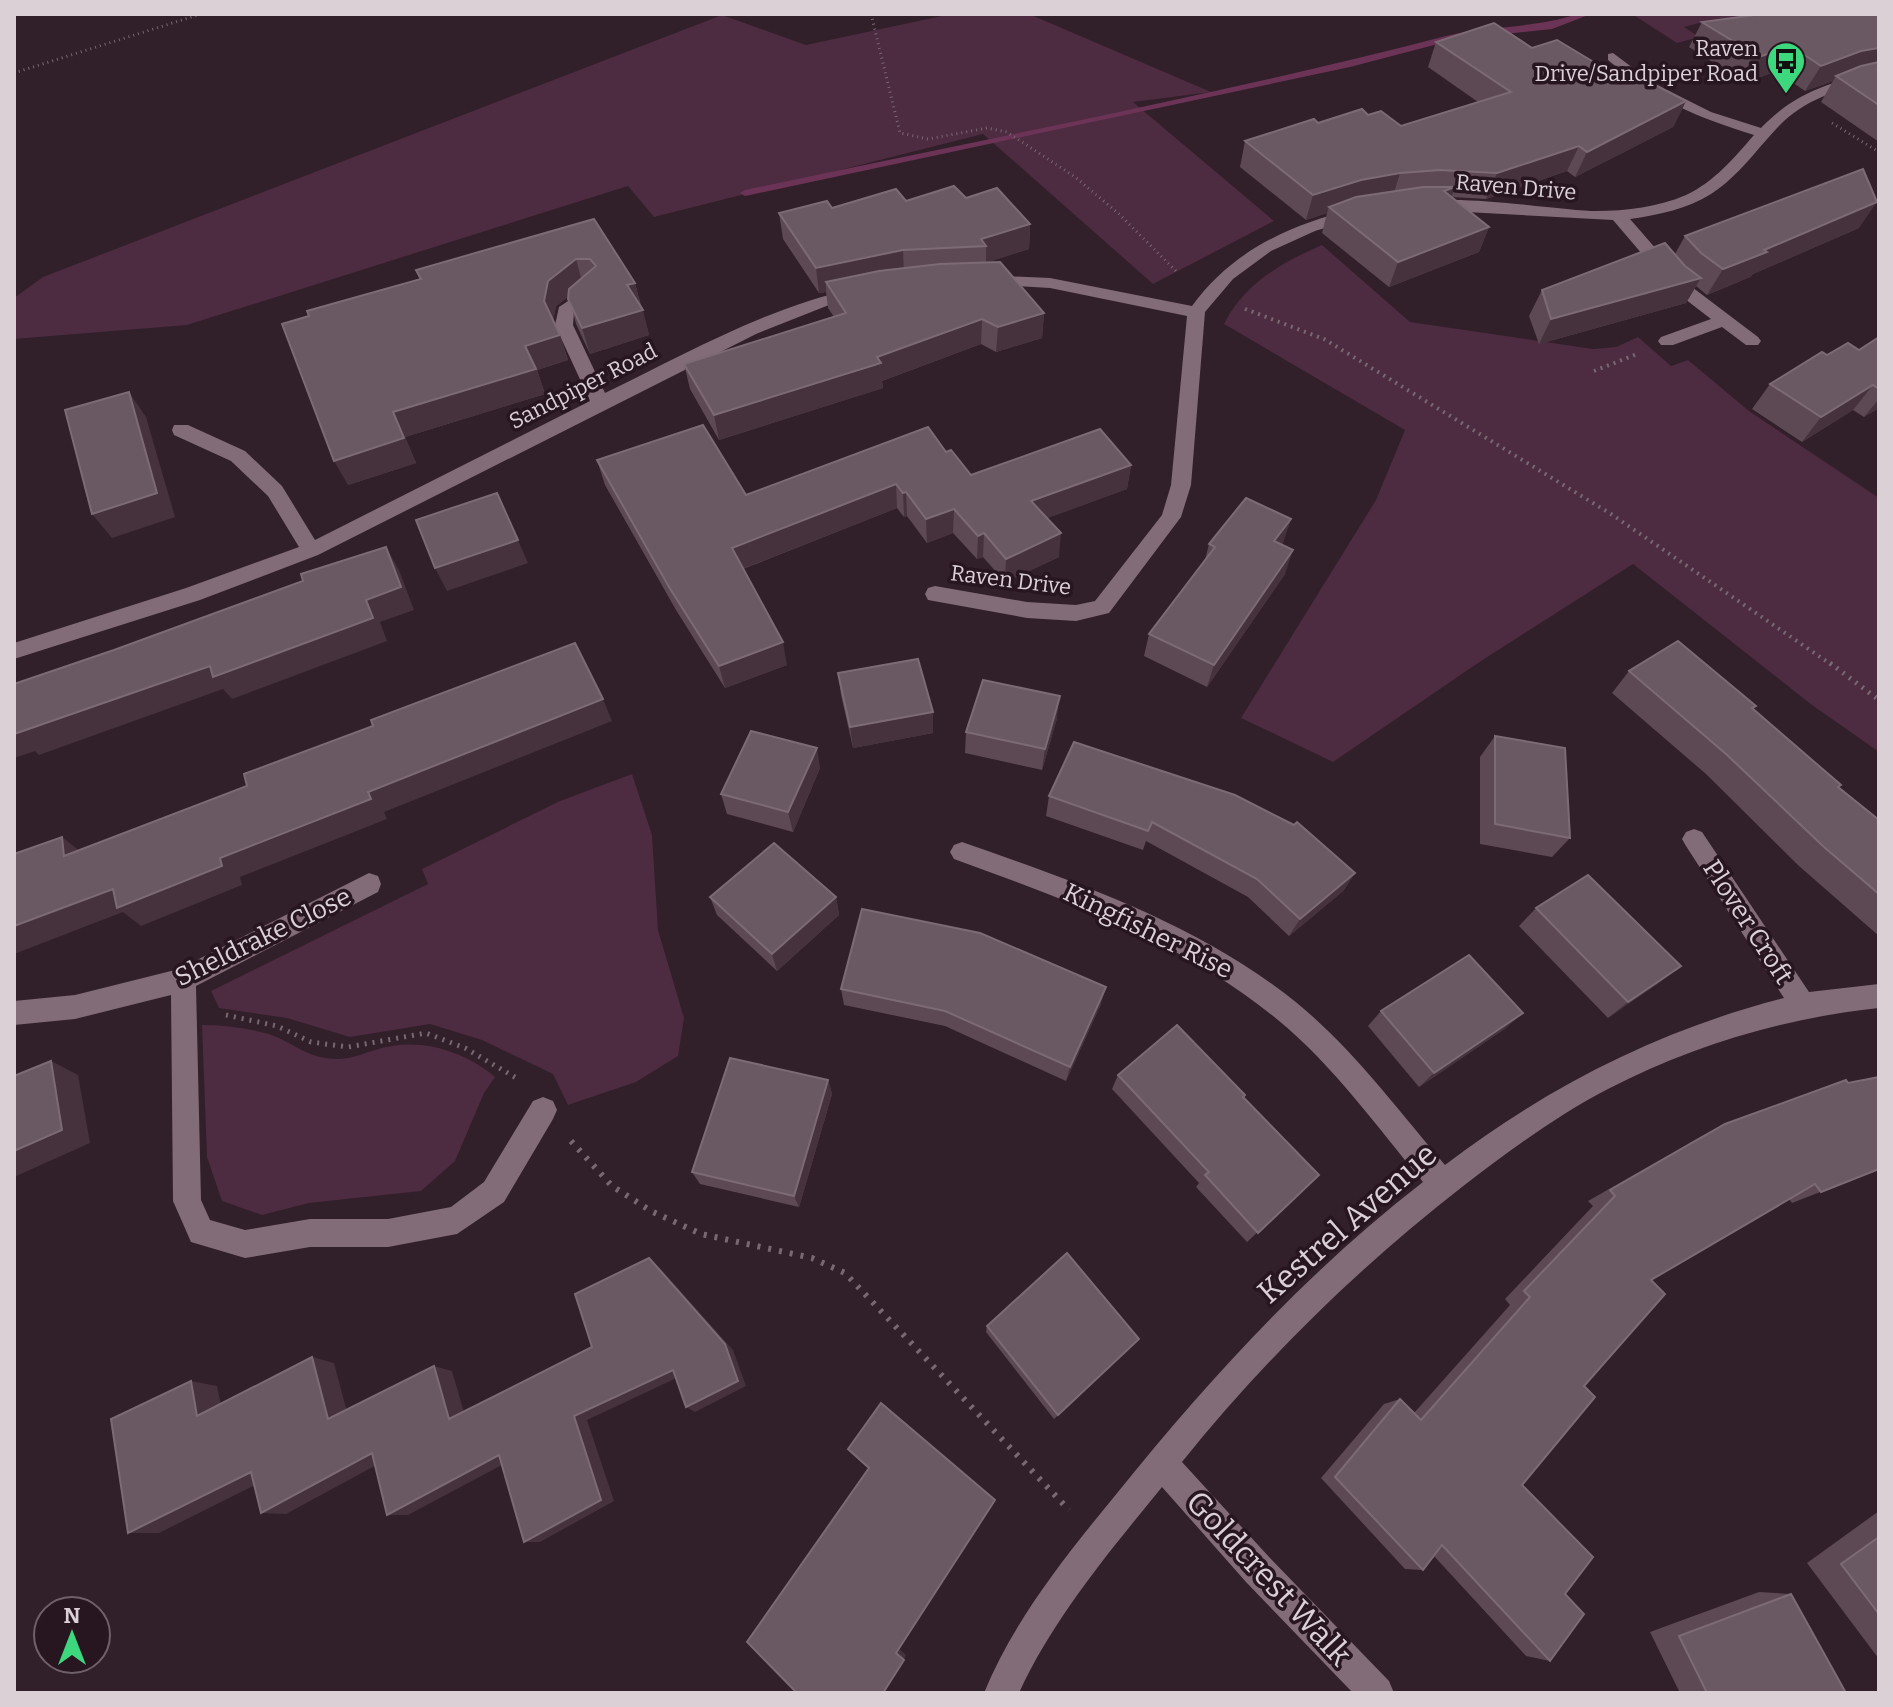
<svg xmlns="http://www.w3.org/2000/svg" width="1893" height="1707" font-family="Bitter,serif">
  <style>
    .green { fill: #4d2b40 }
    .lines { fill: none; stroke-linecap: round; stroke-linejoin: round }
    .stream { fill: #6b3356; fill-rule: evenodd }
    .path-far3 { stroke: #786872; stroke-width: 3; stroke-dasharray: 1 4; stroke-linecap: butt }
    .path-far2 { stroke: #786872; stroke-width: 4; stroke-dasharray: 2 5; stroke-linecap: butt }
    .path-far1 { stroke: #786872; stroke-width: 5; stroke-dasharray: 2 6; stroke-linecap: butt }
    .path { stroke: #786872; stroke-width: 6; stroke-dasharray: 3 8; stroke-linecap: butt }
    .minor { fill: #826c78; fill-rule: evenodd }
    .wall { fill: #5d4954 }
    .shaded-wall { fill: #45323d }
    .building { fill: #6a5862; stroke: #7c6a74; stroke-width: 2 }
    .labels { text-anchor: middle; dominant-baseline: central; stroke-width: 7; stroke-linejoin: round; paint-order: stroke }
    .far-poi-label { font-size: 22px; fill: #dcd0d7; stroke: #271620; text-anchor: end }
    .far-street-label { font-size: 22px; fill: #dcd0d7; stroke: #271620 }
    .street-label { font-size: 26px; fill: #dcd0d7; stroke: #271620 }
    .near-street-label { font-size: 32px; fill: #dcd0d7; stroke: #271620 }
  </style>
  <rect width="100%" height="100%" fill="#311f2a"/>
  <g class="green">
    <polygon points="951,14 1029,14 1211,92 1133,102 1274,221 1153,284 983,134 654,217 628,186 187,325 14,339 14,298 43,277 722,15 806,45"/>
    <polygon points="1632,14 1872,14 1709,29 1699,23 1684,27 1699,37 1677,43"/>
    <path d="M 1322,245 L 1410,322 L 1593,349 L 1616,347 L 1638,337 L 1671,366 L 1688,360 L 1749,411 L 1879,498 L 1879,752 L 1812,705 L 1633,564 L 1478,663 L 1333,762 L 1241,718 L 1376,500 L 1405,430 L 1224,324 C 1245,283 1281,263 1322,245 Z"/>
    <polygon points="632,774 652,835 658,930 684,1018 678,1056 636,1082 568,1105 553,1074 482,1040 430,1024 350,1037 287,1018 219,1008 211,991 428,884 422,869 560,801"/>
    <path d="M 202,1025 C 224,1025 247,1028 269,1034 C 287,1040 302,1053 320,1057 C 354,1064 363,1050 392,1046 C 429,1040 468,1054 495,1077 L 484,1093 L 455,1161 L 421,1191 L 309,1203 L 262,1215 L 222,1201 L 207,1157 Z"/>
  </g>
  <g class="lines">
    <path class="stream" d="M 1577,14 L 1591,14 L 1552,29 L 1457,39 L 1350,67 L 745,196 L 740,193 L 745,190 C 979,140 1215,96 1446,36 C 1490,25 1533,29 1577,14 Z"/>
    <g class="path-far3">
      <polyline points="871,14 900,133 928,139 987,128 1007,132 1075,177 1118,213 1177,272"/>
      <polyline points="14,73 201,14"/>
      <polyline points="1832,123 1879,152"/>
    </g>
    <g class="path-far2">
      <polyline points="1245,309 1324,339 1611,514 1832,665"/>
      <polyline points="1594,371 1637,354"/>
    </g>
    <g class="path-far1">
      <polyline points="1830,663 1879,700"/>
      <polyline points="226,1015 277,1026 311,1042 348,1047 426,1033 465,1048 518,1079"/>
    </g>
    <polyline class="path" points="571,1141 612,1186 651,1211 701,1234 812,1258 845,1273 1069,1510"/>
    <g class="minor">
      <path d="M 1613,53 L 1653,83 L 1711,112 L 1761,128 C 1794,93 1833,80 1879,73 L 1879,81 C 1845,87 1810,97 1784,121 C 1760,144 1741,175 1711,194 C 1687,209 1658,215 1630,219 L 1684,281 L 1758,337 L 1761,341 L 1758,345 L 1746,345 L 1722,327 L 1673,345 L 1661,345 L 1658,341 L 1661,337 L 1711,319 L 1672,289 L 1613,220 L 1430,210 L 1422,205 C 1437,191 1566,211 1596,211 C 1627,211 1658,207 1686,195 C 1714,182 1734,158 1754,135 C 1694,116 1657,101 1608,60 L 1608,54 Z"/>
      <path d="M 1354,209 L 1360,211 L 1360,217 L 1315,231 L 1271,251 L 1233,279 L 1205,312 L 1191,485 L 1181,517 L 1109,613 L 1076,621 L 1027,618 L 928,600 L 925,594 L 928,588 L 935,586 L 1027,602 L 1076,605 L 1095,601 L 1162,515 L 1171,485 L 1187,316 L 1050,288 L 985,284 L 976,279 L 979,275 L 1050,278 L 1192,306 C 1232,251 1289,225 1354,209 Z"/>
      <path d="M 591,286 L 600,291 L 574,313 L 573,325 L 605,393 C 686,354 769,306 858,288 L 867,293 L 864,297 L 829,305 L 756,334 L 318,555 L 200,600 L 14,659 L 14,643 L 186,588 L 299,547 L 268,496 L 231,461 L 174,435 L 172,430 L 174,425 L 188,425 L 245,451 L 282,486 L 315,540 L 590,401 L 555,325 L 559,307 Z"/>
      <path d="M 1694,829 L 1702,832 L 1809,992 L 1879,984 L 1879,1008 C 1784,1018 1693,1045 1608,1089 C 1556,1116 1509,1151 1462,1187 C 1359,1267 1264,1360 1182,1462 L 1270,1558 L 1389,1681 L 1394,1693 L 1353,1693 L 1246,1582 L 1162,1487 C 1110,1551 1054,1617 1019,1693 L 984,1693 C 1015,1618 1067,1554 1118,1492 C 1209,1379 1308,1271 1423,1182 C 1377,1127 1334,1066 1278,1020 C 1183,942 1067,900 954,859 L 950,852 L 954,845 L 962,842 C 1079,883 1199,924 1297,1003 C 1353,1049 1398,1110 1445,1165 C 1547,1087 1659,1030 1784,998 L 1686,846 L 1682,839 L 1686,832 Z"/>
      <polygon points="369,873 378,876 381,884 378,892 196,986 201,1200 210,1220 245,1230 310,1219 388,1219 451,1207 484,1182 533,1101 543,1097 553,1101 557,1110 553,1119 504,1202 457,1234 388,1247 310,1247 245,1258 191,1242 173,1201 171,995 75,1019 14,1025 14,1001 75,995 179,969"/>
    </g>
  </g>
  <g class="wall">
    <polygon points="1879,14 1879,142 1821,102 1833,81 1805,91 1776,71 1745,83 1689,47 1702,22"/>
    <polygon points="1436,42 1532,48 1607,70 1686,101 1673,127 1575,177 1567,171 1486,199 1452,197 1489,227 1479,252 1389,287 1322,233 1327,213 1306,220 1240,167 1245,141 1318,123 1368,115 1401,126 1478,102 1428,67"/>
    <polygon points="966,198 1030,224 1029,249 987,262 1044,313 1042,338 996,352 981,344 882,381 883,388 719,440 690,389 684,364 834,317 828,308 826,292 819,293 783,239 779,213 906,201"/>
    <polygon points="594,219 635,283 649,335 590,354 576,324 569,296 556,306 553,321 560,335 568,360 537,370 545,394 405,437 416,463 348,485 420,280 416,270"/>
    <polygon points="1859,228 1753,274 1750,277 1707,295 1696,286 1686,303 1539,344 1529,316 1542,290 1675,254 1685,236"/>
    <polygon points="1879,337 1879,408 1864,417 1853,410 1802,442 1752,409 1770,384 1827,355 1859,350"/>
    <polygon points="946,452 971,475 1131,465 1127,489 1047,518 1059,557 1005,582 983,557 977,559 953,533 927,543 907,516 904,517 897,508 743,569 787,665 725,688 676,610 605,485 597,460 746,495"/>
    <polygon points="1291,519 1281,545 1285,574 1207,687 1144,656 1149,634 1205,560 1209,544"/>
    <polygon points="1629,671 1753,708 1839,787 1879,820 1879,936 1799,866 1706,774 1612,693"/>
    <polygon points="838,673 933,712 933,733 853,748 841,695"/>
    <polygon points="1057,718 1042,770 965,753 966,732"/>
    <polygon points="1495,736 1570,838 1552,857 1480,844 1480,757"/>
    <polygon points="820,768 793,832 727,814 721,794"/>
    <polygon points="1049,796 1355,873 1343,891 1289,936 1248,897 1146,841 1143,850 1046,816"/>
    <polygon points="710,897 836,897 839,915 777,971 717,915"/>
    <polygon points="1536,908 1681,966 1608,1018 1519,926"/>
    <polygon points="841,989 1101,1004 1066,1081 945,1026 844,1005"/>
    <polygon points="1381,1011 1506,1028 1419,1087 1368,1026"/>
    <polygon points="1118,1075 1243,1098 1319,1175 1247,1242 1196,1187 1199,1183 1112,1089"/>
    <polygon points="828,1080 832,1094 799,1207 700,1184 692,1172"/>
    <polygon points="1725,1124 1879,1169 1792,1203 1789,1199 1651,1280 1522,1485 1565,1594 1550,1661 1526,1656 1434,1556 1423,1570 1405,1569 1321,1478 1384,1404 1400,1399 1414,1413 1510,1305 1505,1299 1593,1206 1588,1201 1700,1137"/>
    <polygon points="987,1326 1139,1339 1054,1419 986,1332"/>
    <polygon points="1879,1511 1879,1659 1807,1563"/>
    <polygon points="1759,1592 1791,1594 1846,1693 1680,1693 1650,1632"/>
  </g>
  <g class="shaded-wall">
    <polygon points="1791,46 1776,71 1745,83 1759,57"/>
    <polygon points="1879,48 1879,71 1836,76 1833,81 1805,91 1821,66 1861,51"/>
    <polygon points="1686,101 1673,127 1575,177 1587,152"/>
    <polygon points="1579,146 1567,171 1486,199 1497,173"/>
    <polygon points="1400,173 1392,199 1329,207 1327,213 1306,220 1313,195 1361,180"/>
    <polygon points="1455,187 1446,213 1444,191"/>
    <polygon points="1877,202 1859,228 1753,274 1750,277 1707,295 1723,269"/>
    <polygon points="1030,224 1029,249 986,263 986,246 981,239"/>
    <polygon points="1489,227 1479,252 1389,287 1398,262"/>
    <polygon points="903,250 904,276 826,282 826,292 819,293 816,268"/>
    <polygon points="576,259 583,285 556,306 552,326 544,301 548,281"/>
    <polygon points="1701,278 1686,303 1539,344 1551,319"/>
    <polygon points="635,283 641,308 627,285"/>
    <polygon points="643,310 649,335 590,354 582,328"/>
    <polygon points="1044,313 1042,338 996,352 998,327"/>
    <polygon points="982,319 981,344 882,381 883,388 719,440 714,415"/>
    <polygon points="560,335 568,360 537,370 545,394 405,437 416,463 348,485 334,461 393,412 525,346"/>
    <polygon points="1873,385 1853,410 1802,442 1821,417"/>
    <polygon points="129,392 146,417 175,517 112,538 92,514"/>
    <polygon points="1879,399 1879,408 1864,417"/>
    <polygon points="1131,465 1127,489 1029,525 1031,501"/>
    <polygon points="896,484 897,508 737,571 732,548"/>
    <polygon points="906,492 907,516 904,517 903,493"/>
    <polygon points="954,509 953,533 927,543 926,519"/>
    <polygon points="1291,519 1283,543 1266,565 1274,541"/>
    <polygon points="984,533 983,557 977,559 978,536"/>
    <polygon points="1061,533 1059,557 1005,582 1006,559"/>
    <polygon points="518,540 528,563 447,591 435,568"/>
    <polygon points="386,547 399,570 414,610 380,622 387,641 232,699 223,689 39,755 35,751 14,758 14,729 366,600"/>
    <polygon points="1293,550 1285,574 1207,687 1214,665"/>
    <polygon points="783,642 787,665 725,688 719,666"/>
    <polygon points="1060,696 1057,718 1042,770 1045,749"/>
    <polygon points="603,699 612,721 384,812 387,819 240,877 242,885 141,926 123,912 14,954 14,926 113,889 220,858 368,792"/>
    <polygon points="933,712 933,733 853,748 850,727"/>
    <polygon points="817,748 820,768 793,832 788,812"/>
    <polygon points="62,837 86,856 64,856"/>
    <polygon points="1355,873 1343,891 1289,936 1300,919"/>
    <polygon points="836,897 839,915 777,971 772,954"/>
    <polygon points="1681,966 1659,983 1608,1018 1628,1002"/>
    <polygon points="1106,987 1101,1004 1066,1081 1070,1067"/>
    <polygon points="1523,1013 1506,1028 1419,1087 1434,1073"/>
    <polygon points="51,1061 78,1075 90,1143 14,1177 14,1151"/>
    <polygon points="828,1080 832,1094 799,1207 794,1196"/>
    <polygon points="649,1258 659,1267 733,1350 746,1386 695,1412 686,1407"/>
    <polygon points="312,1357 334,1363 350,1423 328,1419"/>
    <polygon points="434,1366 452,1371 467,1423 449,1419"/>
    <polygon points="673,1370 683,1375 587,1420 614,1501 540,1542 524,1542 574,1416"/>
    <polygon points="191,1381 217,1386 224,1420 197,1416"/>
    <polygon points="372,1453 393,1456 286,1514 261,1513"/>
    <polygon points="499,1455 515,1458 408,1515 387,1515"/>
    <polygon points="251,1472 277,1474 159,1533 128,1533"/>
    <polygon points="898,1648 906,1655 904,1660 896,1653"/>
  </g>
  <g class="building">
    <polygon points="1762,14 1879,14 1879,48 1861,51 1821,66 1791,46 1759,57 1702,22"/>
    <polygon points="1494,23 1532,48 1557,40 1607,70 1619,66 1686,101 1587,152 1579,146 1497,173 1440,170 1400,173 1361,180 1313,195 1245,141 1314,119 1318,123 1362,109 1368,115 1381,111 1401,126 1511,92 1436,42"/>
    <polygon points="1879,62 1879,105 1836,76 1861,66"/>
    <polygon points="1863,169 1877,202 1764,250 1767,252 1723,269 1701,253 1685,236"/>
    <polygon points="954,186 966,198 997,188 1030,224 981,239 986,246 903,250 816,268 779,213 827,201 832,208 896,189 906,201"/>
    <polygon points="1423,187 1455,187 1444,191 1489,227 1398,262 1329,207 1356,197"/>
    <polygon points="594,219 635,283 627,285 643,310 582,328 568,299 569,289 596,266 590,259 576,259 548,281 544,301 560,335 525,346 536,369 393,412 404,438 334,461 282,324 309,316 307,311 421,279 416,270"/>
    <polygon points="1665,243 1685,266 1701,278 1551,319 1542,290"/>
    <polygon points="1000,262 1044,313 998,327 982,319 877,357 881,363 714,415 684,364 846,313 826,282 879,271 940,264"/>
    <polygon points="1879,337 1879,389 1873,385 1821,417 1770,384 1822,352 1827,355 1848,343 1859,350"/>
    <polygon points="129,392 157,493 92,514 65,410"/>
    <polygon points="703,425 746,495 928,427 946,452 951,450 971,475 1100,429 1131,465 1031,501 1061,533 1006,559 984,533 978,536 954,509 926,519 906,492 903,493 896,484 732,548 783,642 719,666 669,587 597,460"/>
    <polygon points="497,493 518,540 435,568 416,520"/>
    <polygon points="1246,498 1291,519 1274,541 1293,550 1214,665 1149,634 1215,547 1209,544"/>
    <polygon points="386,547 401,587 366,600 373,618 213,677 210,666 14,734 14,684 114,650 303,581 301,574"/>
    <polygon points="1678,641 1756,706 1752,708 1841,785 1838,787 1879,820 1879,894 1824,847 1726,754 1629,671"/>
    <polygon points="575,643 603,699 368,792 371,799 220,858 222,866 117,908 113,889 14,926 14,854 62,837 64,856 247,786 244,774 373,726 371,720"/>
    <polygon points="918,659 933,712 850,727 838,673"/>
    <polygon points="983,680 1060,696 1045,749 966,732"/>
    <polygon points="751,731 817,748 788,812 721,794"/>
    <polygon points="1495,736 1565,748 1570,838 1495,824"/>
    <polygon points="1074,742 1235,795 1294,825 1297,822 1355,873 1300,919 1257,879 1152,822 1148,831 1049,796"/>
    <polygon points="774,843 836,897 772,954 710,897"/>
    <polygon points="1588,875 1681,966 1628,1002 1536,908"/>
    <polygon points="862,909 980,933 1106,987 1070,1067 945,1011 841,989"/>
    <polygon points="1469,955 1523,1013 1434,1073 1381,1011"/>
    <polygon points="1177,1025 1245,1095 1243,1097 1319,1175 1258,1233 1205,1175 1209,1172 1118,1075"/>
    <polygon points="730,1058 828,1080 794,1196 692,1172"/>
    <polygon points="51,1061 62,1130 14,1151 14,1076"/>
    <polygon points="1879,1077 1879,1169 1821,1192 1815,1184 1651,1280 1665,1294 1584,1386 1595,1397 1522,1485 1593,1557 1565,1594 1584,1614 1550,1661 1442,1545 1423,1570 1335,1477 1400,1399 1421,1420 1530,1297 1524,1291 1615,1196 1610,1190 1725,1124 1846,1080 1848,1083"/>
    <polygon points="1067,1253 1139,1339 1058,1415 987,1326"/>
    <polygon points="649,1258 725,1344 738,1381 686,1407 673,1370 574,1416 601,1500 524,1542 499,1455 387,1515 372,1453 261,1513 251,1472 128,1533 111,1419 191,1381 197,1416 312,1357 328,1419 434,1366 449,1419 592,1347 575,1294"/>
    <polygon points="881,1403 995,1500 896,1653 904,1660 883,1693 797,1693 747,1642 869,1468 848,1449"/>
    <polygon points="1879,1537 1879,1614 1841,1564"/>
    <polygon points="1791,1594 1846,1693 1707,1693 1679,1636"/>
  </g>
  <defs>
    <g id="bus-pin" transform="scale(2)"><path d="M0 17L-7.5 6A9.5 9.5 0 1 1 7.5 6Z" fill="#3dd77e" stroke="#271620"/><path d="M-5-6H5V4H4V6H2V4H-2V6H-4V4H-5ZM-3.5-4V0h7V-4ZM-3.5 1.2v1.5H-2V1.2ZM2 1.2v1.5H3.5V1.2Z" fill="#111"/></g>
  </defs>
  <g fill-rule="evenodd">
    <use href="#bus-pin" x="1786" y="61"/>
  </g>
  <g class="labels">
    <g class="far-poi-label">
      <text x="1758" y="48">Raven<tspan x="1758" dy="25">Drive/Sandpiper Road</tspan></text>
    </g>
    <g class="far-street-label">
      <text transform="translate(1516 187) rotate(5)">Raven Drive</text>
      <text transform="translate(583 386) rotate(-27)">Sandpiper Road</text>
      <text transform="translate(1011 580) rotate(7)">Raven Drive</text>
    </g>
    <g class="street-label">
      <text transform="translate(1748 922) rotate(57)">Plover Croft</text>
      <text transform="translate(1148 931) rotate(26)">Kingfisher Rise</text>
      <text transform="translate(263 937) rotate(-26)">Sheldrake Close</text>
    </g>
    <g class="near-street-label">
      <text transform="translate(1347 1223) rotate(-41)">Kestrel Avenue</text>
      <text transform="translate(1269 1578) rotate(47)">Goldcrest Walk</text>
    </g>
  </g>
  <rect width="1893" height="1707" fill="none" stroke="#dcd0d7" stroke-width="32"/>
  <g transform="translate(72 1635)"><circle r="38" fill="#271620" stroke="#6f6069" stroke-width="2"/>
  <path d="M0-6L14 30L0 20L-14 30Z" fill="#3dd77e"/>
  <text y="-12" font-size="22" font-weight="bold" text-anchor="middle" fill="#dcd0d7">N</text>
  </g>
</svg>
